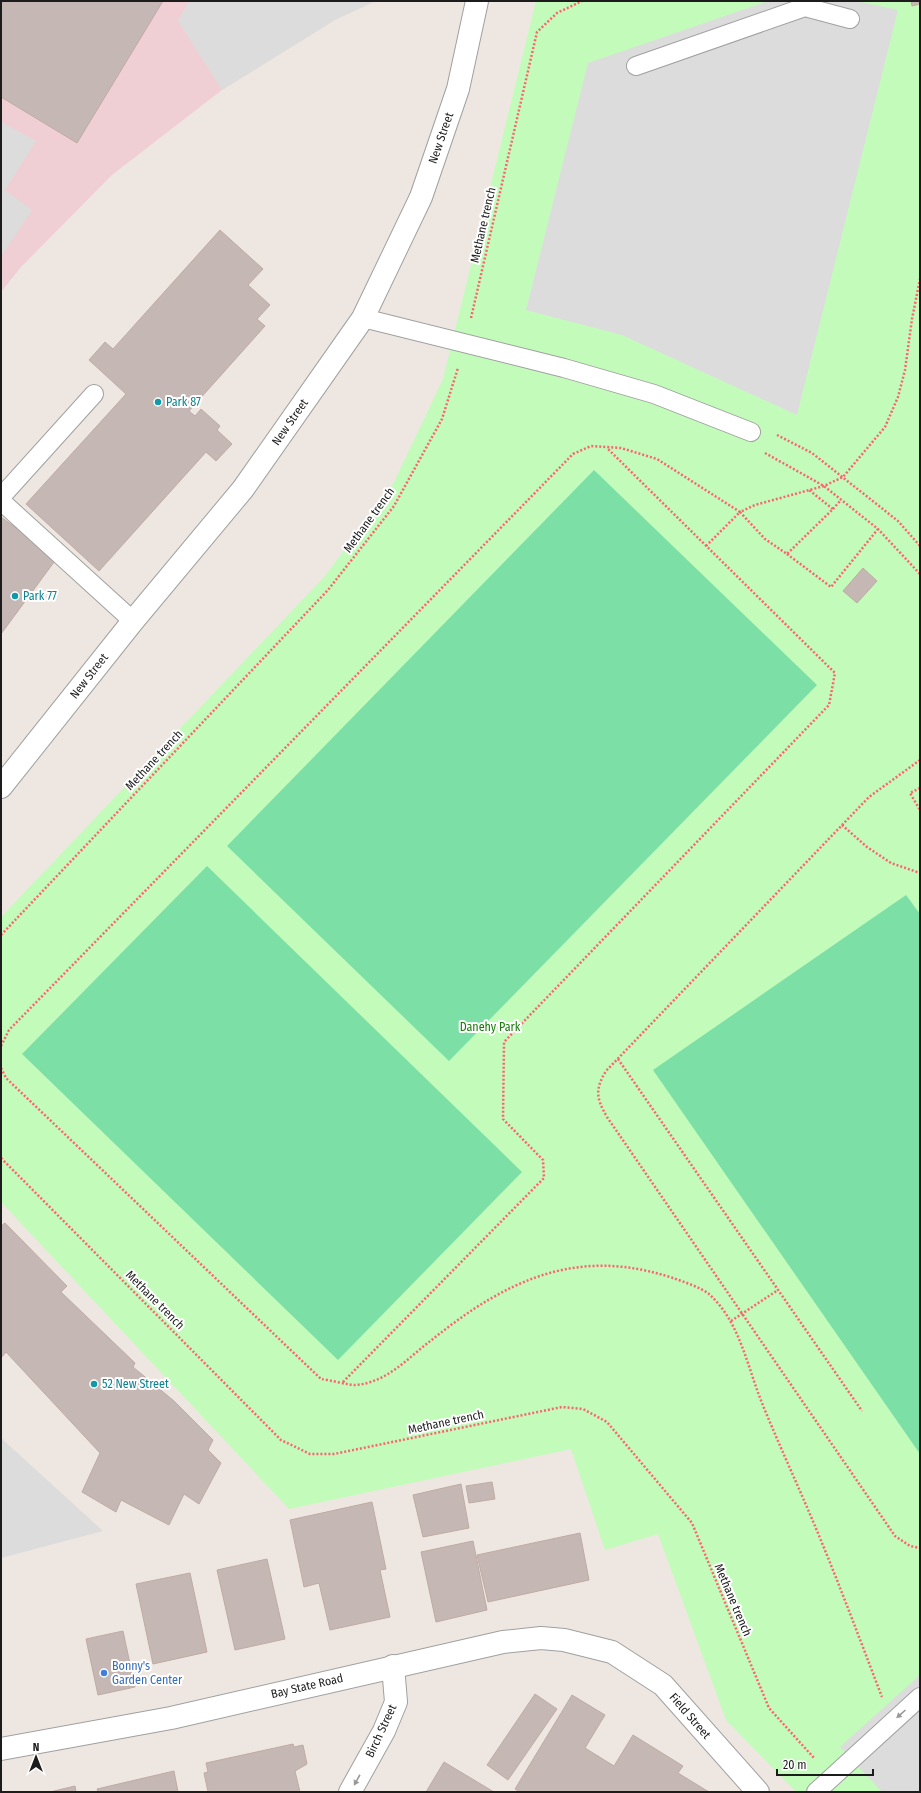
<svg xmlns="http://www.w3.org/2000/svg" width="921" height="1793" font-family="'Fira Sans Condensed',sans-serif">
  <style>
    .commercial { fill: #f0cfd4 }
    .park { fill: #c3fbbb }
    .pitch { fill: #7ce0a6 }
    .parking { fill: #dcdcdc }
    .building { fill: #c5b8b4; stroke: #c0aaa3 }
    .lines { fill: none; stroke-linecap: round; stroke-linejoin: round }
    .lane-casing { stroke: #a0a0a0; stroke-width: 20 }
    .street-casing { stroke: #a0a0a0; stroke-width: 24 }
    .path { stroke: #fe6271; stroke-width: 2.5; stroke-dasharray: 2 2; stroke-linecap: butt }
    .lane { stroke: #fff; stroke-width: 18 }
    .street { stroke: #fff; stroke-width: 22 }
    .oneway { fill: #999 }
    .culture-dot { fill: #0f9aa8; stroke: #fff; stroke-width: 1.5 }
    .shop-dot { fill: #3f7fe0; stroke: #fff; stroke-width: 1.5 }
    .labels { text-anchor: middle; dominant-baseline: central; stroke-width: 4; stroke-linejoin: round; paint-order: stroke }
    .street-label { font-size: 12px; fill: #1c1c1c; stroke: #fff }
    .culture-label { font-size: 12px; fill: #0d838f; stroke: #fff; text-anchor: start }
    .park-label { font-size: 12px; fill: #157c08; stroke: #fff }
    .shop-label { font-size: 12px; fill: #366cbe; stroke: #fff; text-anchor: start }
  </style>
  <rect width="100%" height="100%" fill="#eee7e1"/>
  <polygon class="commercial" points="1,1 365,1 222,90 112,175 21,267 1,292"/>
  <polygon class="park" points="536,1 920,1 920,1792 796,1792 726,1720 658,1534 605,1550 571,1449 289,1509 1,1202 1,917 325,576 393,484 443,379"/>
  <g class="pitch">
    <polygon points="594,470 817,685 449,1061 227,846"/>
    <polygon points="207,866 522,1172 338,1360 22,1054"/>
    <polygon points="906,895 920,914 920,1454 653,1070"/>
  </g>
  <g class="parking">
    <polygon points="189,1 376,1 335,20 222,90 178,21"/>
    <polygon points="768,1 856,1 898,10 797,415 622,335 526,310 588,63"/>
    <polygon points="1,122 36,141 5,190 32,210 1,257"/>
    <polygon points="1,1438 103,1531 1,1558"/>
    <polygon points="920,1675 920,1792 882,1792 840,1747"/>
  </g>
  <g class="building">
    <polygon points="1,1 163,1 77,143 1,97"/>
    <polygon points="911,1 920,1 920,4 912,6"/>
    <polygon points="220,230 263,269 248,285 270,305 257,319 265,326 189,411 195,416 201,409 220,426 217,430 232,444 216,461 206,452 99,571 26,504 126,394 89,360 105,342 113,349"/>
    <polygon points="1,517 57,558 1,634"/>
    <polygon points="863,568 877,581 857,603 843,591"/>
    <polygon points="5,1223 67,1286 61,1292 135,1363 133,1367 174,1401 213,1440 208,1450 221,1463 199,1504 184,1494 169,1525 121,1500 116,1512 82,1492 100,1453 6,1352 1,1358 1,1226"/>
    <polygon points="492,1482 495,1499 469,1503 466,1486"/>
    <polygon points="461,1484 469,1528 423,1537 413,1495"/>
    <polygon points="372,1502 386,1569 380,1570 390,1617 330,1630 319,1583 304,1587 290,1520"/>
    <polygon points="580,1533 589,1580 488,1602 477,1555"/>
    <polygon points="473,1541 487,1610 436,1622 421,1552"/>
    <polygon points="267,1559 285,1639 235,1650 217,1570"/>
    <polygon points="190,1573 207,1652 153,1664 136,1584"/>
    <polygon points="123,1631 135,1687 98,1695 86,1639"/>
    <polygon points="535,1694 557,1709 508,1780 487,1765"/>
    <polygon points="572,1695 605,1715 585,1748 614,1766 633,1735 683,1766 678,1773 709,1792 520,1792 515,1789"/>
    <polygon points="293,1744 294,1747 303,1745 307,1764 295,1771 300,1792 208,1792 204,1773 208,1772 206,1763"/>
    <polygon points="444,1762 494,1792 426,1792"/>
    <polygon points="174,1771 178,1792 98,1792 97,1789"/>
    <polygon points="75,1786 76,1792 50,1792"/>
  </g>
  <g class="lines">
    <g class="lane-casing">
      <g id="lane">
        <polyline points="636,66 805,7 850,19"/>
        <polyline points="363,318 564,368 654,394 751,432"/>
        <polyline points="1,497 94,394"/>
        <polyline points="1,501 133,621"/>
        <polyline points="816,1792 920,1697"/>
      </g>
    </g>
    <g class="street-casing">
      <g id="street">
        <polyline points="1,787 133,621 243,489 363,318 421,197 458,89 477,1"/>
        <polyline points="1,1749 171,1718 503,1642 541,1638 564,1640 612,1652 663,1685 758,1792"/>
        <polyline points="350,1792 384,1731 396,1702 393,1666"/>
      </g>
    </g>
    <g class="path">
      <polyline points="471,318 537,32 557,13 582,1"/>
      <polyline points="777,435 812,453 898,521 920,546"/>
      <polyline points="765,453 824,486 878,529 920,574"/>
      <polyline points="833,509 841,500"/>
      <polyline points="706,546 740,512 765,539 787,554 833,509 809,490"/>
      <polyline points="787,554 831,587 878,529"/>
      <path d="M 920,760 L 869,797 L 606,1071 C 595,1089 596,1098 607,1117 L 895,1536 L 910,1546 L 920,1548"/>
      <polyline points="920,788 910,793 920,810"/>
      <polyline points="842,825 867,847 891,863 920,873"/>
      <polyline points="1,935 328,590 394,506 442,419 458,368"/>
      <polyline points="1,1046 9,1030 573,454 591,446 621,448 657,459 740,512 755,505 824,486 843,477 885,427 898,397 905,370 912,319 920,279"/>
      <polyline points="618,1059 862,1411"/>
      <path d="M 1,1068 L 6,1078 L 321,1379 C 330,1380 348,1385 355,1385 C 386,1383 407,1359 429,1342 C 448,1327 469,1311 490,1299 C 550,1264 606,1256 673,1278 C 684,1282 700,1287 709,1294 C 740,1322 747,1366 762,1403 C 781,1450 803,1496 822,1543 C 843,1594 862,1645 882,1697"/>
      <polyline points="1,1158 281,1440 310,1454 334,1454 562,1407 583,1409 607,1422 692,1523 769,1708 814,1758"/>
      <polyline points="731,1321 778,1290"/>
      <polyline points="343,1382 544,1178 543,1160 503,1119 504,1042 829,705 835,673 607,448"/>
    </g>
    <use href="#lane" class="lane"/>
    <use href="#street" class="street"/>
  </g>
  <defs><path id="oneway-solid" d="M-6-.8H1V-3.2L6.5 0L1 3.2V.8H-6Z"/></defs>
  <g class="oneway">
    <use href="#oneway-solid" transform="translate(901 1714) rotate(138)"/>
    <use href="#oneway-solid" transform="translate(357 1780) rotate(119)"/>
  </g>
  <g class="culture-dot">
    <circle cx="158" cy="402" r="4"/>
    <circle cx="15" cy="596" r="4"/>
    <circle cx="94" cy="1384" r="4"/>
  </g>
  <circle class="shop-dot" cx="104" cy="1673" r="4"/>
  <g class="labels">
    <g class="street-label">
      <text transform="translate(441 138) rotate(-71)">New Street</text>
      <text transform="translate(483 225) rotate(-77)">Methane trench</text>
      <text transform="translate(290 422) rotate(-55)">New Street</text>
      <text transform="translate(369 520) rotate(-54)">Methane trench</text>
      <text transform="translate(89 676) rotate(-52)">New Street</text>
      <text transform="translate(154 760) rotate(-47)">Methane trench</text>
      <text transform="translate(155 1300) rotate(45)">Methane trench</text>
      <text transform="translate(446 1422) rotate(-12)">Methane trench</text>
      <text transform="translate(733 1600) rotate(67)">Methane trench</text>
      <text transform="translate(307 1686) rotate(-13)">Bay State Road</text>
      <text transform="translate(690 1716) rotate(49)">Field Street</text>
      <text transform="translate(381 1731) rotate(-65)">Birch Street</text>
    </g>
    <g class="culture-label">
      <text x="166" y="402">Park 87</text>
      <text x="23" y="596">Park 77</text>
      <text x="102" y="1384">52 New Street</text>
    </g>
    <g class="park-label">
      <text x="490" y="1027">Danehy Park</text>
    </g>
    <g class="shop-label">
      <text x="112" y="1666">Bonny's<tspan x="112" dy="14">Garden Center</tspan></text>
    </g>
  </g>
  <rect width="921" height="1793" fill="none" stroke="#1c1c1c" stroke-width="4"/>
  <g transform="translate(36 1757)" stroke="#ffffff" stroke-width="3" paint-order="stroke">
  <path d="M0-3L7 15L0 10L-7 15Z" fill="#1c1c1c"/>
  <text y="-6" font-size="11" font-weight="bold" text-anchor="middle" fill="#1c1c1c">N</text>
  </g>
  <path d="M777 1769v6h96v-6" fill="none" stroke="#1c1c1c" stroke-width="2"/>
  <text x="783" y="1769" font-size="12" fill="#1c1c1c" stroke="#ffffff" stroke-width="3" paint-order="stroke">20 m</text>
</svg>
